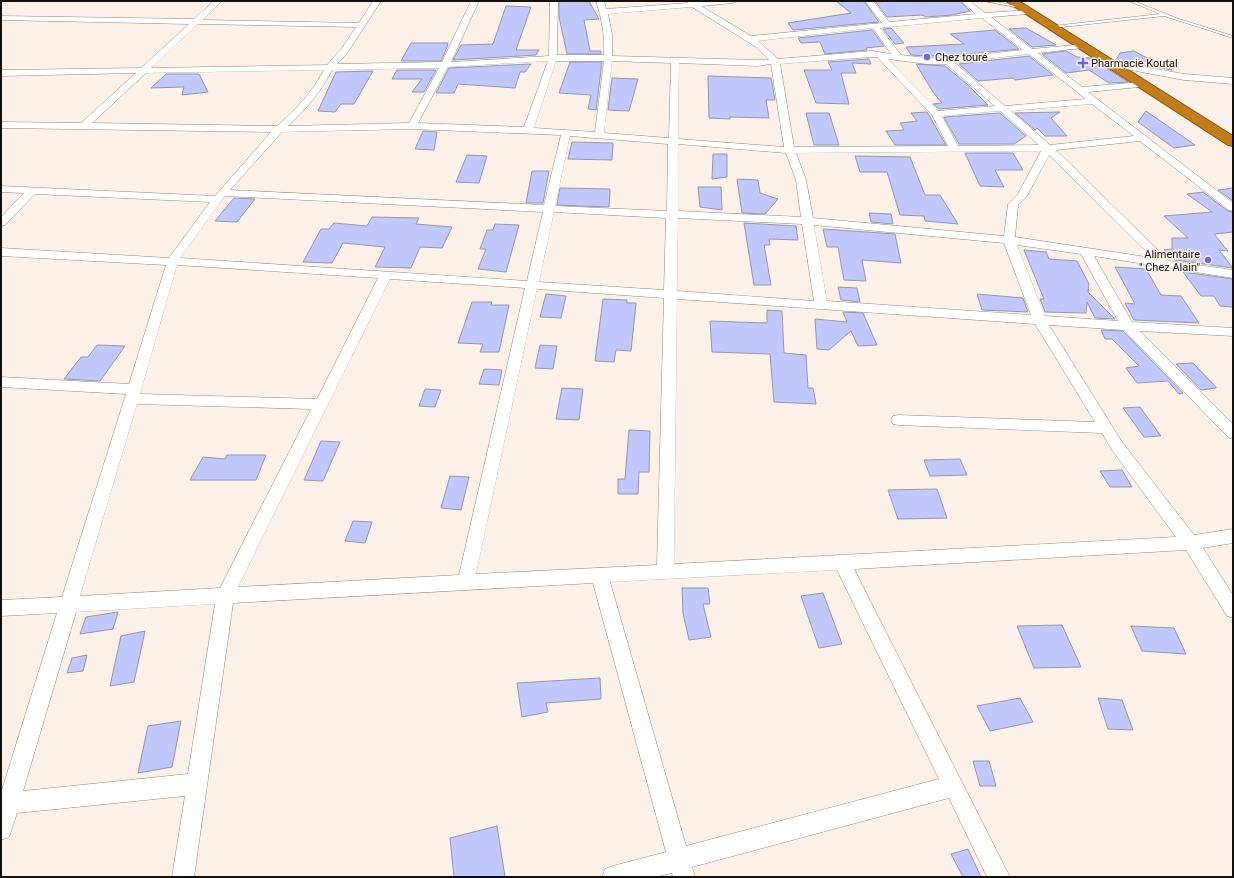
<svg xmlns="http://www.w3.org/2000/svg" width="1234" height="878" font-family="Roboto,sans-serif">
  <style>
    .building { fill: #c1c7ff; stroke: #9698a3 }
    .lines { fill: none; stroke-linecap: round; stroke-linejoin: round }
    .lane-casing { stroke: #90887f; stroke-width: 1 }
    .street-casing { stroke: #90887f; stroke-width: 1 }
    .highway-casing { stroke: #855716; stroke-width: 2 }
    .lane { fill: #fff; fill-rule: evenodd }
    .street { fill: #fff; fill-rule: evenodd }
    .highway { fill: #c37e1b; fill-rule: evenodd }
    .poi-dot { fill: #6a68e1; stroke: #fbf1e8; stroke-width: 1.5 }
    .labels { text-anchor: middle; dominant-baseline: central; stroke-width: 3; stroke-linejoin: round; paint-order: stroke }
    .far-poi-label { font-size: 11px; fill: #120f0c; stroke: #fbf1e8; text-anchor: start }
  </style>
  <rect width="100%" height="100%" fill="#fbf1e8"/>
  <g class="building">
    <polygon points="559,1 589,1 599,19 584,20 590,51 601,51 601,54 567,54 559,17"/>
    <polygon points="836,1 864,1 879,22 793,30 788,23 851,13"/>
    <polygon points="875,1 960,1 970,11 952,15 926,17 922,15 887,17"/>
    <polygon points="506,6 531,7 516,50 539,50 536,55 453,60 461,45 493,44"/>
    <polygon points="891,28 904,43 895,44 883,29"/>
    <polygon points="1026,28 1056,45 1032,47 1009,29"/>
    <polygon points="872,30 884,46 866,48 867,50 825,54 820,42 801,43 798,38"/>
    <polygon points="995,30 1019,49 948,56 927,56 911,55 906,47 964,44 950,34"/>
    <polygon points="411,43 448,43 447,45 448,45 441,61 401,61"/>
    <polygon points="1066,51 1077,57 1091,58 1128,82 1109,83 1089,70 1066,73 1042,54"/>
    <polygon points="1134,51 1147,58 1151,58 1172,70 1116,60 1120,53"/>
    <polygon points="1029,56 1053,75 1015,80 1013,78 978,81 959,64"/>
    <polygon points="869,59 871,64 852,63 856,73 841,73 849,104 816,103 804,70 832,70 828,62"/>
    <polygon points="570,62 602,62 596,110 588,109 591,95 559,93"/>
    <polygon points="531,64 525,72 520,72 515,88 458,84 454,93 436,93 449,68"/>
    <polygon points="916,64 945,66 967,84 988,105 939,109 933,104 942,103 933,92"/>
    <polygon points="397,70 436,70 424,92 412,92 422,79 392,79"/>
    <polygon points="373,71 354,104 341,104 335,112 318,111 336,72"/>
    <polygon points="166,74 199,74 208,92 182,95 184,87 151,88"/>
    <polygon points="708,76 771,78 775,100 766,100 769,118 730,117 730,119 709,118"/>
    <polygon points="612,78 638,79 629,111 608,110"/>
    <polygon points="1146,111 1195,145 1174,148 1138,122"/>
    <polygon points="927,112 946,145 895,145 886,131 904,130 900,123 917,121 911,113"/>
    <polygon points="1060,112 1051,118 1067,136 1045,136 1037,128 1035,130 1015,113"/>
    <polygon points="806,113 829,113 839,145 814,145"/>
    <polygon points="1000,113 1026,136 1014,144 959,144 944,117"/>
    <polygon points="423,131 437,132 434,150 415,149"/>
    <polygon points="572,142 613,143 612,160 568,159"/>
    <polygon points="965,153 1013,153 1023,170 995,170 1004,187 980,186"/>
    <polygon points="713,154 727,154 727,177 712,179"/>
    <polygon points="467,155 487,156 479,183 456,182"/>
    <polygon points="855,156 910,157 925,195 940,195 958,224 925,221 924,216 900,215 887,172 860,172"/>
    <polygon points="532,171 549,171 543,203 526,203"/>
    <polygon points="737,179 758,180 760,193 778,199 765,214 742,213"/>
    <polygon points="698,187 721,187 722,210 700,207"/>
    <polygon points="560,188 610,189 609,207 557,205"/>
    <polygon points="1233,188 1233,201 1218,190"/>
    <polygon points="1203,192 1228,211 1233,212 1233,232 1214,234 1228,251 1219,250 1233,268 1175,260 1164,250 1172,249 1172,238 1188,238 1164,216 1212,212 1187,194"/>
    <polygon points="234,198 255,199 237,222 215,221"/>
    <polygon points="869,213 891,214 893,224 871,222"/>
    <polygon points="372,217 419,218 416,224 452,227 442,248 420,247 411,268 375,267 385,247 343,243 332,263 303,262 321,229 329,229 334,223 367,226"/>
    <polygon points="744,223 796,226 798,240 769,239 770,245 764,245 771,285 754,285"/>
    <polygon points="495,224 519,225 506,272 478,269 486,249 480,249 487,230 493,230"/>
    <polygon points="823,229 895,234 901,263 862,260 866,281 844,280 838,247 827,247"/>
    <polygon points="1024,250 1046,252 1049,259 1077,261 1089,284 1088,292 1115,319 1095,318 1087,302 1086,313 1045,312 1040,299 1044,299"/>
    <polygon points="1115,267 1146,269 1161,295 1181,296 1199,323 1134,320 1125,303 1135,304"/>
    <polygon points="1183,272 1233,279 1233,307 1220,306 1214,296 1201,296"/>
    <polygon points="838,287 857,288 860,302 841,300"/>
    <polygon points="546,294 566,296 561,318 540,317"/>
    <polygon points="977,294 1023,298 1028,312 982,310"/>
    <polygon points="603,299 627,300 627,303 636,303 631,351 616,350 614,362 595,361"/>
    <polygon points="472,302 492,302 491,305 509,305 499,352 480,352 483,344 458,343"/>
    <polygon points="767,310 782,311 784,353 806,355 808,388 813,388 816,404 774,402 770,354 712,352 710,321 767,323"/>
    <polygon points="843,312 863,313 877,345 858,346 851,331 829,350 817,349 815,319 847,322"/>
    <polygon points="1101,330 1123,331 1183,393 1179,394 1168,381 1137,383 1126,368 1139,366 1112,339 1105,339"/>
    <polygon points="97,345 125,346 100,381 64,379 81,357 88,357"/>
    <polygon points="540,345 557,346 553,369 535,368"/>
    <polygon points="1193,363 1216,387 1216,388 1201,390 1176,364"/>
    <polygon points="484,369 502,370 499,385 479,384"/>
    <polygon points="562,388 583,389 579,420 556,419"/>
    <polygon points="425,389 441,390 435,407 419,406"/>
    <polygon points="1140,407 1161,436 1144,437 1123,408"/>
    <polygon points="629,430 650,431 649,472 639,472 638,494 618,494 618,479 625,479"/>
    <polygon points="321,441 340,442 323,481 304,480"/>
    <polygon points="227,455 266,455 256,480 190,480 203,457 225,459"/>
    <polygon points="960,459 967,475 930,476 924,460"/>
    <polygon points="1122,470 1132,487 1110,487 1100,471"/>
    <polygon points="450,476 469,477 461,510 441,508"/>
    <polygon points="937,489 947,518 898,519 888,490"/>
    <polygon points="353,521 372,522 365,543 345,541"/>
    <polygon points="682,588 708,588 710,604 703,604 711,637 689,640 683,613"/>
    <polygon points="823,593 842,644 819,648 801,596"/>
    <polygon points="118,612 113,629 80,634 86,617"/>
    <polygon points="1062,625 1081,667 1034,668 1017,626"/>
    <polygon points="1131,626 1174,628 1186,654 1142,651"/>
    <polygon points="145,631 134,682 110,686 121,636"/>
    <polygon points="87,655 83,671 67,673 72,658"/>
    <polygon points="600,678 601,699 546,703 548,712 522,717 517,683"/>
    <polygon points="1020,698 1033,722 990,731 977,706"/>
    <polygon points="1098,698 1122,700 1133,730 1108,729"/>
    <polygon points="181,721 172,767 138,773 148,726"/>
    <polygon points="973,761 989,761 996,786 980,786"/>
    <polygon points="497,826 505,877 454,877 450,838"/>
    <polygon points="968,849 981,877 963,877 951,854"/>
  </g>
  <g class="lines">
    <g class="lane-casing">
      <g id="lane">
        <polygon points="984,1 992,1 1022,7 1020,8"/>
        <polygon points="1129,1 1134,1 1176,18 1233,36 1233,38 1164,16 1053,28 1051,27 1053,26 1160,14"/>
      </g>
    </g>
    <g class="street-casing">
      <g id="street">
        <path d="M 214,1 L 222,1 L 203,20 L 359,23 L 373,1 L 381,1 L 348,52 L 337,64 L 442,62 L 471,1 L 479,1 L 451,62 L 549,56 L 550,1 L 558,1 L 557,55 L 604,55 C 605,37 602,19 596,1 L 604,1 L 606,9 L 688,3 L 687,1 L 737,1 L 733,3 L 701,6 L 751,36 L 882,23 L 865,1 L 873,1 L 889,22 L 976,14 L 961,1 L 970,1 L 985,13 L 1030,10 L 1030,14 L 1027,14 L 991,17 L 1032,49 L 1085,44 L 1086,46 L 1082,48 L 1038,53 L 1082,87 L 1142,82 L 1143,84 L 1139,87 L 1088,92 L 1233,203 L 1233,211 L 1229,210 L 1140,141 L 1056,150 L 1169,261 L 1233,270 L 1233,278 L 1094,256 L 1132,322 L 1233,328 L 1233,336 L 1140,331 L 1233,424 L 1233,439 L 1228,437 L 1124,330 L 1049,325 L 1122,442 L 1194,535 L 1233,529 L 1233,543 L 1203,548 L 1233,595 L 1233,618 L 1227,616 L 1186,550 L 854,569 L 1010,877 L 987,877 L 949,798 L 692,867 L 695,877 L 673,877 L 672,873 L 655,877 L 602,877 L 605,869 L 613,866 L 666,852 L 593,583 L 233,603 L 194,877 L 172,877 L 185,796 L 17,813 L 9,837 L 1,840 L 1,793 L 57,613 L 1,616 L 1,600 L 62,597 L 126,394 L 1,387 L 1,377 L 129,384 L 166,265 L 1,256 L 1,248 L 169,258 L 210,202 L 35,194 L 5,225 L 1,226 L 1,217 L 24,193 L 1,192 L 1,186 L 215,196 L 271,132 L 1,128 L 1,122 L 81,123 L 136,73 L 1,76 L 1,70 L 141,68 L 189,24 L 1,20 L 1,16 L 194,19 ZM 692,7 L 756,47 L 769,60 L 757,60 L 612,56 L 612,34 L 608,14 ZM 982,18 L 1023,50 L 948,58 L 927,58 L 901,55 L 880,28 ZM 198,24 L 356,27 L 342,48 L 327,65 L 151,68 ZM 873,28 L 891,54 L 872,51 L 778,59 L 758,41 ZM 1029,54 L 1086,99 L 1005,106 L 955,63 ZM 872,57 L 877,57 L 932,115 L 948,146 L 794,147 L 780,64 ZM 888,59 L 927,64 L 946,64 L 995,106 L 938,111 ZM 548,61 L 524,127 L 418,123 L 448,67 ZM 556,61 L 604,61 L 595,132 L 534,128 ZM 612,61 L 671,63 L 669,138 L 604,133 ZM 679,63 L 757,66 L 771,64 L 784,147 L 678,139 ZM 439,68 L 409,123 L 288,126 C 306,109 321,92 332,70 ZM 324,70 C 312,93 296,109 277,126 L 92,123 L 146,73 ZM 1092,104 L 1134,136 L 1050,145 L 1011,111 ZM 1000,111 L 1039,145 L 958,146 L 942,116 ZM 412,129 L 561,135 L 544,205 L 230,190 L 282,132 ZM 570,136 L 668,144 L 667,211 L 555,206 ZM 678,144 L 786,153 L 796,180 L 801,217 L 678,211 ZM 1041,151 L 1018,194 L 1008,204 L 1004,236 L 813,218 L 806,180 L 796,153 ZM 1049,155 L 1153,258 L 1015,237 L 1018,205 L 1027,196 ZM 225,196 L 543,212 L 527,281 L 180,258 ZM 554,212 L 666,218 L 664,290 L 539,282 ZM 678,218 L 802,224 L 814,301 L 677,291 ZM 814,225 L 1004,243 L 1031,315 L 827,301 ZM 1017,245 L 1081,254 L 1118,321 L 1045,316 ZM 177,265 L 378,278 L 317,399 L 140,394 ZM 390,279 L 525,288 L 459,575 L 238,587 ZM 537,289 L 664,298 L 657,565 L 476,574 ZM 677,299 L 1035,324 L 1095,422 L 898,415 L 893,416 L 891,420 L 893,424 L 898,425 L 1102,433 L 1112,450 L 1176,537 L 674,564 ZM 137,404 L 311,409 L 220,588 L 80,596 ZM 837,570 L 939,779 L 686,846 L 610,582 ZM 215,604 L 188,774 L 23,791 L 76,612 Z"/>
        <polygon points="1107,60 1184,74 1233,78 1233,84 1184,80 1104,65 1103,63 1104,61"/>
      </g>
    </g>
    <g class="highway-casing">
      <polygon id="highway" points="1006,1 1019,1 1233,136 1233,146 1228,145"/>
    </g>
    <use href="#lane" class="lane"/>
    <use href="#street" class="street"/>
    <use href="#highway" class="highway"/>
  </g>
  <g class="poi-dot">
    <circle cx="927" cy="57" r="4"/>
    <path d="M1081 57h4v4h4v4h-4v4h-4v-4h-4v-4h4z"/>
    <circle cx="1208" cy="260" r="4"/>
  </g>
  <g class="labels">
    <g class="far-poi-label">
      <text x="935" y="57">Chez touré</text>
      <text x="1091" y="63">Pharmacie Koutal</text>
      <text x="1200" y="254" text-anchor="end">Alimentaire<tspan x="1200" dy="13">" Chez Alain"</tspan></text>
    </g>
  </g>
  <rect width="1234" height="878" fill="none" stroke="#120f0c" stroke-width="4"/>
</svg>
